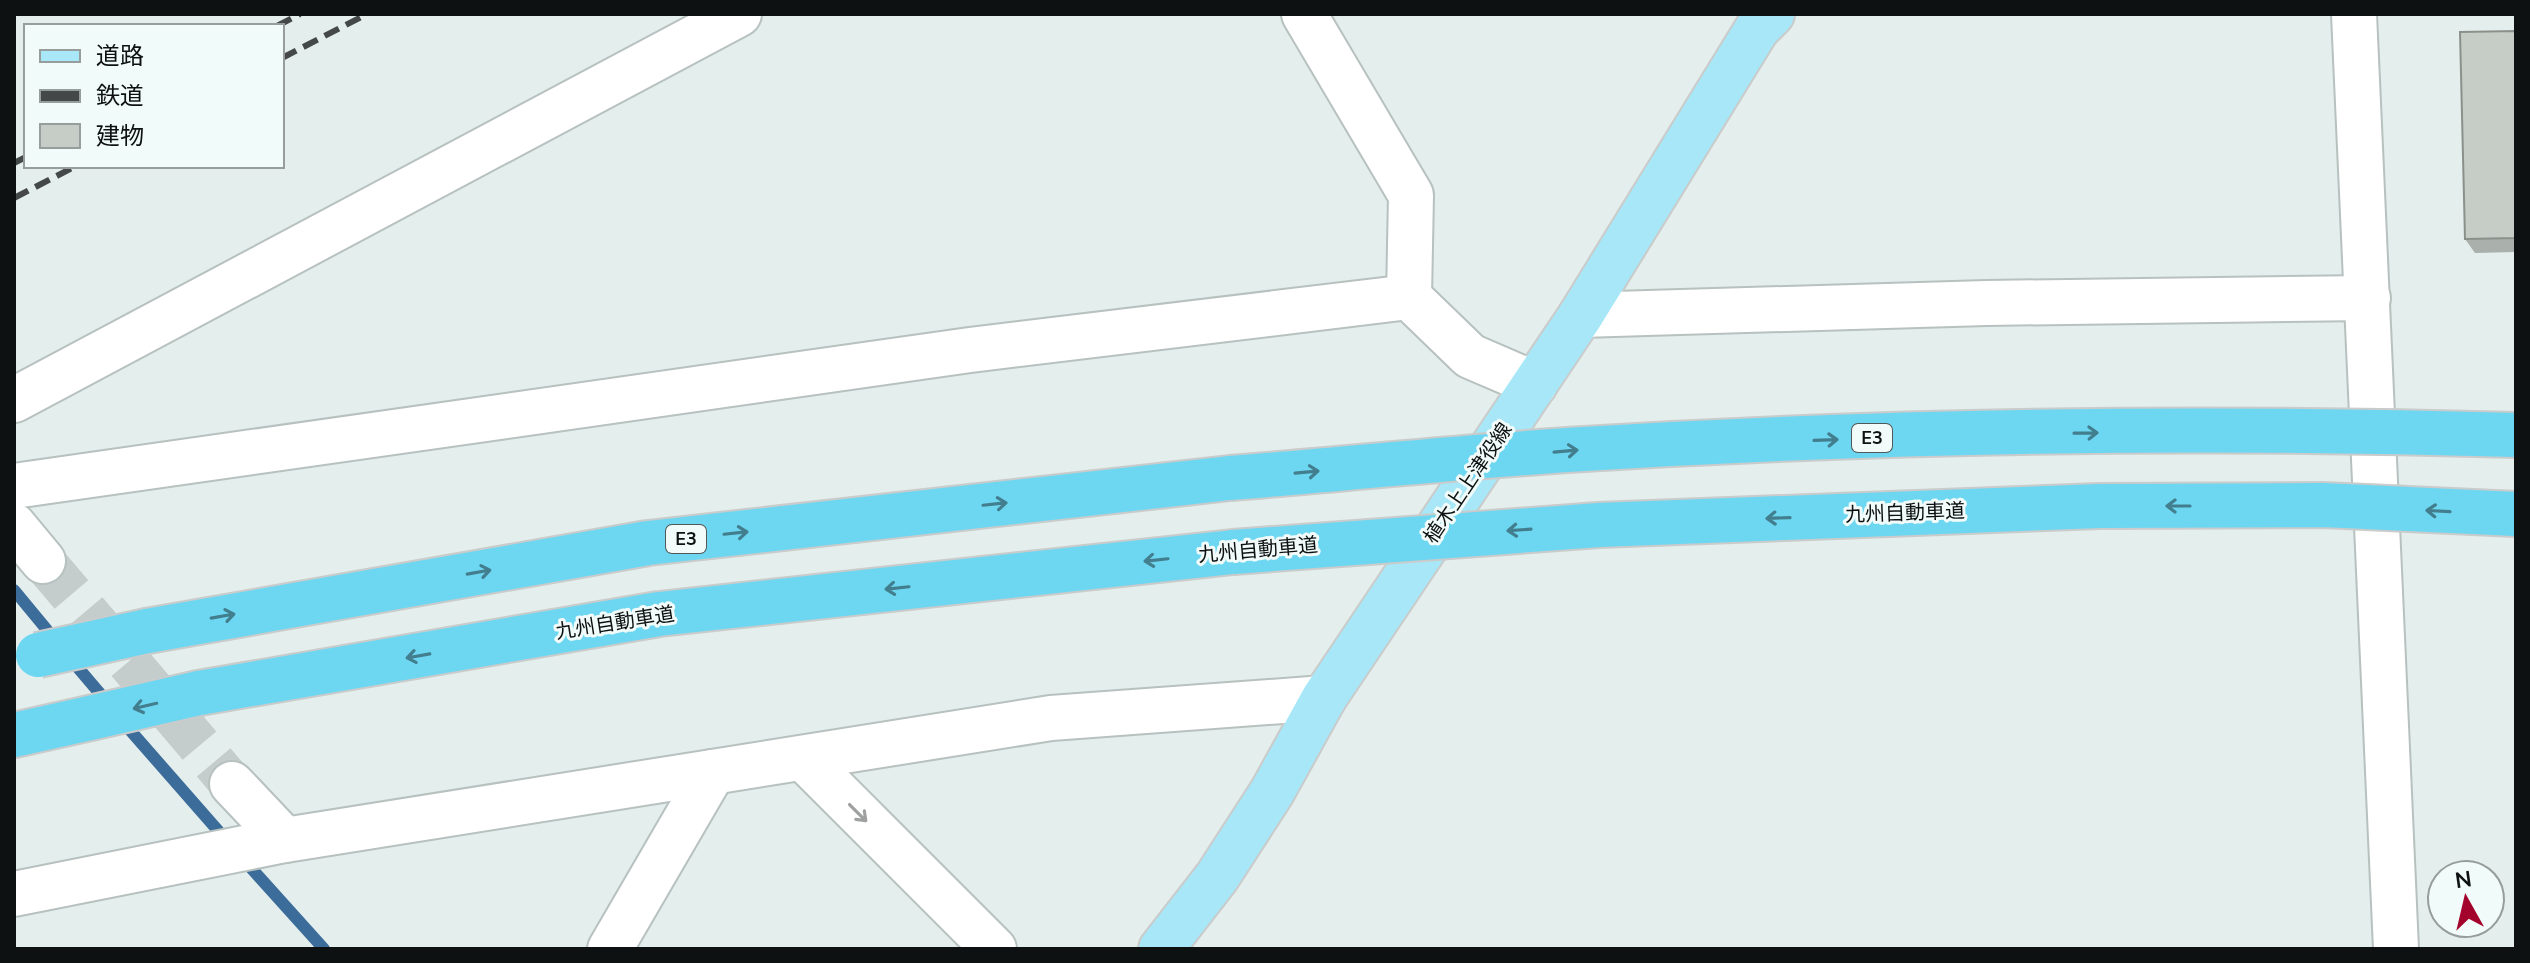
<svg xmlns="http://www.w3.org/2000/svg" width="2530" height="963" font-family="'Nunito Sans','Noto Sans JP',sans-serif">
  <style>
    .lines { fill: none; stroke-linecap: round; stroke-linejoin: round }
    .stream { stroke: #3c6c9a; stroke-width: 12 }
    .minor-tunnel { stroke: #c4cdcb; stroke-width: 44; stroke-dasharray: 44 22; stroke-linecap: butt }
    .minor-casing { stroke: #b7c1bf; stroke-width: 48 }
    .major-casing { stroke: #cacbcb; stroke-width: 48 }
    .highway-casing { stroke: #cacbcb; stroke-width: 48 }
    .minor { stroke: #fff; stroke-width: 44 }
    .major { stroke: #a7e7f7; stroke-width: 44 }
    .highway { stroke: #6dd7f2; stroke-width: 44 }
    .rail { stroke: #444848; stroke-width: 6; stroke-dasharray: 16 8; stroke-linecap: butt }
    .highway-bridge-casing { stroke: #cacbcb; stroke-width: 48; stroke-linecap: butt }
    .highway-bridge { stroke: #6dd7f2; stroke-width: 44 }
    .wall { fill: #aab0ab }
    .building { fill: #c6cdc7; stroke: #8b908b; stroke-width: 2 }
    .oneway { stroke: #427e8d }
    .oneway2 { stroke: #9fa0a0 }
    .labels { text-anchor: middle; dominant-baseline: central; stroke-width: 6; stroke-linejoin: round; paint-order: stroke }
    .shield { fill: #f1fbf9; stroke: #525757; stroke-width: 2 }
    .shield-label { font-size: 18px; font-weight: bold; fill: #0e1111 }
    .street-label { font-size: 20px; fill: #0e1111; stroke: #f1fbf9 }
  </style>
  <rect width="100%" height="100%" fill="#e4eeec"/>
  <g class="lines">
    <g class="stream">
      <polyline points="14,590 57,642"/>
      <polyline points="68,656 108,703"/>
      <polyline points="122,721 228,842"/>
      <polyline points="243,859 324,949"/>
    </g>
    <polyline class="minor-tunnel" points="43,561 232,784"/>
    <g class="minor-casing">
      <g id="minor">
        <polyline points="1304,14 1411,195 1409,297 1470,356 1535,384"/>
        <polyline points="2354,14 2396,949"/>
        <polyline points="1581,315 1986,303 2368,298"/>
        <polyline points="14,400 739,14"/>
        <polyline points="14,486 970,350 1409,297"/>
        <polyline points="14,526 43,561"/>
        <polyline points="803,758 994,949"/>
        <polyline points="232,784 285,840"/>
        <polyline points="14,894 285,840 1051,718 1324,698"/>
        <polyline points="610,949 713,772"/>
      </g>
    </g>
    <g class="major-casing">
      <polyline id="major" points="1161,949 1217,877 1272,792 1324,698 1581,315 1757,29 1772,14"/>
    </g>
    <g class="highway-casing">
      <g id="highway">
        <polyline points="147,631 648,543 1230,478"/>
        <polyline points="199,693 659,614 1233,552"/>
        <polyline points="14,735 90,718"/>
      </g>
    </g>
    <use href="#minor" class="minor"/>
    <use href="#major" class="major"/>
    <use href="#highway" class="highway"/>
    <g class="rail">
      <polyline points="277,26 300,14"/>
      <polyline points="282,58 367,14"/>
      <polyline points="14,163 26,157"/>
      <polyline points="14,198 76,166"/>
    </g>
    <g class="highway-bridge-casing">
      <g id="highway-bridge">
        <path d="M 1230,478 C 1348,469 1466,456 1584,449 C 1894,430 2206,426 2516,435"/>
        <polyline points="1233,552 1599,525 2100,506 2323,505 2516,514"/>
        <polyline points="38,655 147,631"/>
        <polyline points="90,718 199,693"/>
      </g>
    </g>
    <use href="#highway-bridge" class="highway-bridge"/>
  </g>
  <polygon class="wall" points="2516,31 2516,252 2475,253 2465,239"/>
  <polygon class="building" points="2516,31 2516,238 2465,239 2460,32"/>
  <defs><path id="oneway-shaft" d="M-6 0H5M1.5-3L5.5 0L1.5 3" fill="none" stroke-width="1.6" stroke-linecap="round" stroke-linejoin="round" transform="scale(2)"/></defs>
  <g class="oneway">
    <use href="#oneway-shaft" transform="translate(2086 433) rotate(-1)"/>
    <use href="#oneway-shaft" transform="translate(1826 440) rotate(-2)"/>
    <use href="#oneway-shaft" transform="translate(1566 451) rotate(-5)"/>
    <use href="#oneway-shaft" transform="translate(1307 472) rotate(-5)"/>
    <use href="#oneway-shaft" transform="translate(995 504) rotate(-6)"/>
    <use href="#oneway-shaft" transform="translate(2178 506) rotate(180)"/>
    <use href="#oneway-shaft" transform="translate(2438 511) rotate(-177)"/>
    <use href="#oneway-shaft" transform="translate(1778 518) rotate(178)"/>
    <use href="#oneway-shaft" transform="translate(1519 530) rotate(176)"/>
    <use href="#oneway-shaft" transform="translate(736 533) rotate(-6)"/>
    <use href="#oneway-shaft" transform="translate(1156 560) rotate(174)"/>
    <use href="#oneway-shaft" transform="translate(479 572) rotate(-10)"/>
    <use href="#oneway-shaft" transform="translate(897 588) rotate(174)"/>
    <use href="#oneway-shaft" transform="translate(223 616) rotate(-10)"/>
    <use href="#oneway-shaft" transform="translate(418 656) rotate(170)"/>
    <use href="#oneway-shaft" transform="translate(145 706) rotate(167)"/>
  </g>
  <use class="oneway2" href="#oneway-shaft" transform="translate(858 813) rotate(45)"/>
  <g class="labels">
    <g class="shield">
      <rect x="1852" y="424" width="40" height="28" rx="6"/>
      <rect x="666" y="525" width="40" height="28" rx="6"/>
    </g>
    <g class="shield-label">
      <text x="1872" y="438">E3</text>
      <text x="686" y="539">E3</text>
    </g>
    <g class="street-label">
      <text transform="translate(1468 483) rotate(-56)">植木上上津役線</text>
      <text transform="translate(1905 513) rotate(-2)">九州自動車道</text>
      <text transform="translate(1258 550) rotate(-5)">九州自動車道</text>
      <text transform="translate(615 623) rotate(-9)">九州自動車道</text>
    </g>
  </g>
  <rect width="2530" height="963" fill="none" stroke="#0e1111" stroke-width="32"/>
  <rect x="24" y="24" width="260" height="144" fill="#f1fbf9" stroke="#969d9c" stroke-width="2"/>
  <rect x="40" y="50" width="40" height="12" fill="#a7e7f7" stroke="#969d9c" stroke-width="2"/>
  <text x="96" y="64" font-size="24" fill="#0e1111">道路</text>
  <rect x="40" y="90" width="40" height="12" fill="#444848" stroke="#969d9c" stroke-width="2"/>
  <text x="96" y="104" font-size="24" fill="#0e1111">鉄道</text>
  <rect x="40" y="124" width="40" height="24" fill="#c6cdc7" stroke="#969d9c" stroke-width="2"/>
  <text x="96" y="144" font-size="24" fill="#0e1111">建物</text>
  <g transform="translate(2466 899) rotate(352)"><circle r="38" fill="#f1fbf9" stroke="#969d9c" stroke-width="2"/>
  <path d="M0-6L14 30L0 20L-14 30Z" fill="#a2022c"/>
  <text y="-12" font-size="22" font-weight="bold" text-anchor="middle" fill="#0e1111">N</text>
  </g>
</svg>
